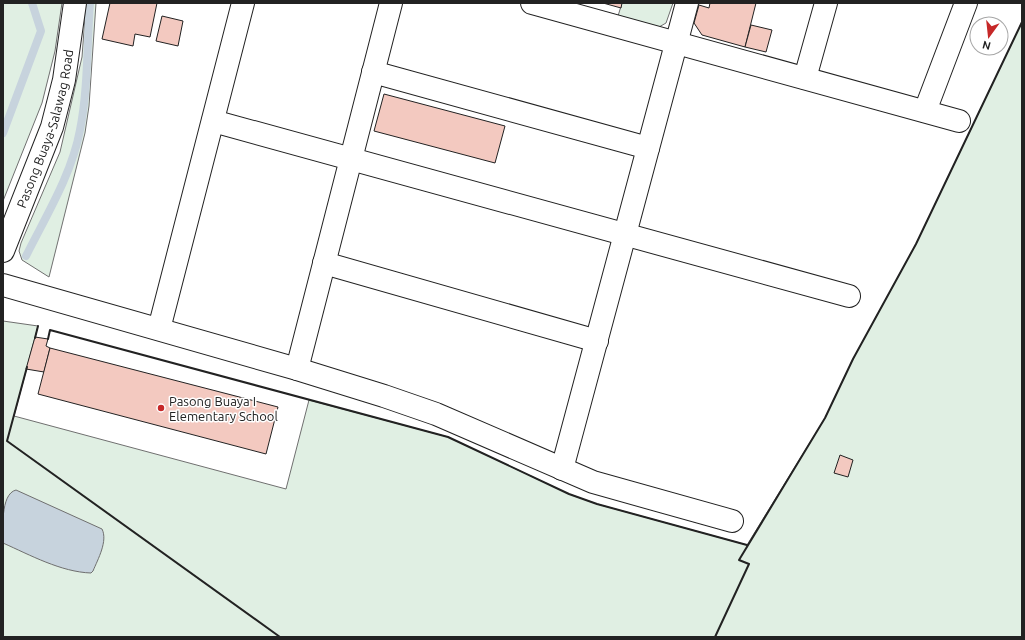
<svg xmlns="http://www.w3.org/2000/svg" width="1025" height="640" font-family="Ubuntu,sans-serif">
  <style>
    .green { fill: #e0efe3; stroke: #6f6f6f }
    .water { fill: #c7d3dd; stroke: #6f6f6f }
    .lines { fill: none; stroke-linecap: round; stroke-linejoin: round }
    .stream { stroke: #c7d3dd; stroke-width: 8 }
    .building { fill: #f3c9c0; stroke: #222 }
    .minor-casing { stroke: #222; stroke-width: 24 }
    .tertiary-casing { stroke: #222; stroke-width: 24 }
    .minor { stroke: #fff; stroke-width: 22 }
    .tertiary { stroke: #fff; stroke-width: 22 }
    .wall { stroke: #222; stroke-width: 2 }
    .poi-dot { fill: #c62828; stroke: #fff; stroke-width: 1.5 }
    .labels { text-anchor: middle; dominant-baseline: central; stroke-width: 3; stroke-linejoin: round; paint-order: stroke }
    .street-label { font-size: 13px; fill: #222; stroke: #fff }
    .poi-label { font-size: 13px; fill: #222; stroke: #fff; text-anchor: start }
  </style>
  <rect width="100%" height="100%" fill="#fff"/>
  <g class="green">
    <polygon points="3,3 62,3 55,51 42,103 3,201"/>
    <polygon points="86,3 96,3 89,106 85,133 49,277 22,260 19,251 21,243 60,152 82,57"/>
    <polygon points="622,3 673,3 666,23 659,27 618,16"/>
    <polygon points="1022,22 1022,637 3,637 3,321 38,326 14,416 286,489 309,400 448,437 569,494 597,504 747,545 825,418 853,359 916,244"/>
  </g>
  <path class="water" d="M 16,490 L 102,529 C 108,541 98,559 93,571 L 91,573 C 61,572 30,555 3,543 C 3,531 0,494 16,490 Z"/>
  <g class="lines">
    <g class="stream">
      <polyline points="3,133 41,31 32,3"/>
      <path d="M 26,256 C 46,216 72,174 80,130 C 88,90 87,44 90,3"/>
    </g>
  </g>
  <g class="building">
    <polygon points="110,3 157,3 150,37 135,34 133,46 102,39"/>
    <polygon points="603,3 622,3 621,8"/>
    <polygon points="710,3 756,3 745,47 702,35 694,23 699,5 709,8"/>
    <polygon points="162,16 183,21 178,46 156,41"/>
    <polygon points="751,25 772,30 766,52 745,47"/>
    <polygon points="384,94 505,126 495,163 374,131"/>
    <polygon points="35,337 48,339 46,346 50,348 44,372 26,369"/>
    <polygon points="50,348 278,407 266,454 38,394"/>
    <polygon points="840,455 853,460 848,477 834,473"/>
  </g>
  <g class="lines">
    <g class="minor-casing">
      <g id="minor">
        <polyline points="532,3 959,121"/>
        <polyline points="373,72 648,148"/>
        <polyline points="805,78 826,3"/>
        <polyline points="925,111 966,3"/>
        <polyline points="213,121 849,296"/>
        <polyline points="324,263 597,341"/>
        <polyline points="3,285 297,369 384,396 436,414 593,482 732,521"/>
        <polyline points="159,329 243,3"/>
        <polyline points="297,369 391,3"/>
        <polyline points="562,469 687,3"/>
      </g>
    </g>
    <g class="tertiary-casing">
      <g id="tertiary">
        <path id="s1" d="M 3,251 L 52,127 L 64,80 L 75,3"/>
      </g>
    </g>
    <use href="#minor" class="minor"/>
    <use href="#tertiary" class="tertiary"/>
    <g class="wall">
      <polyline points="35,338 38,326"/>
      <polyline points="48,339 50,330 448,437 569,494 597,504 747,545"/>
      <polyline points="27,367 7,441 280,637"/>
      <polyline points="715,637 749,564 739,560 825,418 853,359 916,244 1022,22"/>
    </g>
  </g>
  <circle class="poi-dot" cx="161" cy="408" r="4"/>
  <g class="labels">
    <g class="street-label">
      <text stroke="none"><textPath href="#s1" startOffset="130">Pasong Buaya-Salawag Road</textPath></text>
    </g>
    <g class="poi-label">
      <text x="169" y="401">Pasong Buaya I<tspan x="169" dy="15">Elementary School</tspan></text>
    </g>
  </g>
  <rect width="1025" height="640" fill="none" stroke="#222222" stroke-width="8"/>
  <g transform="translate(989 36) rotate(195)"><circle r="19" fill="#ffffff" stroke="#a7a7a7"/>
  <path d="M0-3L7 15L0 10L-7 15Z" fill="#c62828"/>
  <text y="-6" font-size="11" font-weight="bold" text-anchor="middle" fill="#222222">N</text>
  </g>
</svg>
